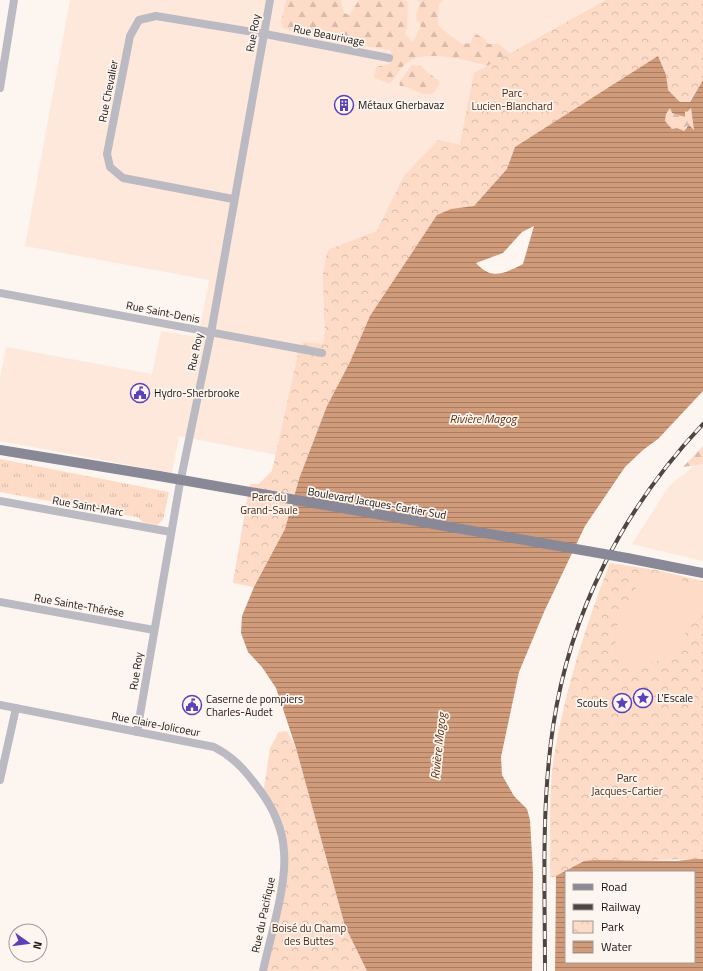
<svg xmlns="http://www.w3.org/2000/svg" width="703" height="971" font-family="'Titillium Web',sans-serif">
  <style>
    .built { fill: #fee8db }
    .grass { fill: url(#grass-tufts) }
    .forest { fill: url(#forest-firs) }
    .park { fill: url(#park-crowns) }
    .garden { fill: #fddbc7 }
    .water { fill: url(#water-rules); fill-rule: evenodd }
    .lines { fill: none; stroke-linecap: round; stroke-linejoin: round }
    .minor { stroke: #bbbac3; stroke-width: 8 }
    .major { stroke: #888897; stroke-width: 10 }
    .rail-casing { stroke: #4d4642; stroke-width: 4 }
    .rail { stroke: #fdf5f0; stroke-width: 2.5; stroke-dasharray: 8; stroke-linecap: butt }
    .major-bridge { stroke: #888897; stroke-width: 10 }
    .labels { text-anchor: middle; dominant-baseline: central; stroke-width: 3.5; stroke-linejoin: round; paint-order: stroke }
    .street-label { font-size: 11px; fill: #1a130f; stroke: #fdf5f0 }
    .park-label { font-size: 11px; fill: #4d2910; stroke: #fdf5f0 }
    .poi-label { font-size: 11px; fill: #1a130f; stroke: #fdf5f0; text-anchor: start }
    .water-label { font-size: 12px; font-style: italic; fill: #62300a; stroke: #fdf5f0 }
  </style>
  <defs>
    <pattern id="grass-tufts" width="24" height="20" patternUnits="userSpaceOnUse"><rect width="24" height="20" fill="#fddbc7"/><path d="M3 7l-1-3M5 7V3M7 7l1-3M15 17l-1-3M17 17v-4M19 17l1-3" fill="none" stroke="#d8bbaa"/></pattern>
    <pattern id="forest-firs" width="22" height="20" patternUnits="userSpaceOnUse"><rect width="22" height="20" fill="#fddbc7"/><path d="M5 1l3.5 6h-7zM16 11l3.5 6h-7z" fill="#d8bbaa"/></pattern>
    <pattern id="park-crowns" width="20" height="18" patternUnits="userSpaceOnUse"><rect width="20" height="18" fill="#fddbc7"/><path d="M2 6a3 3 0 1 1 6 0M12 15a3 3 0 1 1 6 0" fill="none" stroke="#d8bbaa"/></pattern>
    <pattern id="water-rules" width="6" height="5" patternUnits="userSpaceOnUse"><rect width="6" height="5" fill="#d09b7a"/><path d="M0 2.5h6" fill="none" stroke="#a87d62"/></pattern>
  </defs>
  <rect width="100%" height="100%" fill="#fdf5f0"/>
  <g class="built">
    <polygon points="70,0 606,0 474,73 460,145 404,176 377,231 328,250 323,273 325,333 322,353 299,349 277,455 179,436 172,473 0,441 0,379 6,347 152,374 161,331 198,337 209,280 25,246"/>
    <polygon points="703,459 703,561 632,544 669,486"/>
  </g>
  <polygon class="grass" points="0,459 169,492 163,520 157,525 143,522 137,517 0,492"/>
  <g class="forest">
    <path d="M 286,0 L 341,0 L 344,13 L 349,15 L 359,0 L 405,0 L 408,2 L 407,27 L 405,34 L 413,42 L 421,25 L 417,21 L 416,15 L 420,2 L 417,0 L 443,0 L 439,4 C 439,10 437,18 438,24 C 438,27 457,40 462,44 L 471,43 L 474,33 L 485,39 L 488,44 L 499,44 L 510,54 L 606,0 L 703,0 L 703,80 L 699,85 L 668,90 L 370,316 L 233,583 L 250,484 L 259,484 L 272,471 L 277,455 L 322,353 L 325,333 L 323,273 L 328,250 L 377,231 L 404,176 L 438,140 L 460,145 L 474,73 L 488,66 C 469,60 425,49 408,62 C 401,67 395,77 390,84 L 374,78 L 376,67 L 389,64 L 393,57 L 390,50 L 322,39 L 283,28 L 281,22 Z"/>
    <path d="M 412,65 L 420,66 L 440,82 C 431,107 415,86 400,86 L 399,82 Z"/>
    <polygon points="670,108 672,113 685,117 685,111 691,108 695,130 686,126 684,131 672,129 665,121 666,114"/>
    <polygon points="703,446 703,464 683,467"/>
  </g>
  <g class="park">
    <polygon points="606,0 703,0 703,80 689,102 680,102 668,90 666,75 515,147 507,169 474,206 451,209 417,247 370,316 350,362 327,406 299,479 285,529 254,587 233,583 250,484 259,484 272,471 299,349 301,349 303,342 323,344 325,333 323,273 328,250 377,231 404,176 438,140 460,145 474,73"/>
    <path d="M 610,563 L 656,570 L 703,581 L 703,859 L 584,861 L 557,876 L 550,878 C 551,837 548,795 554,756 C 565,690 586,624 610,563 Z"/>
    <polygon points="287,731 296,748 345,926 367,971 263,971 284,853 263,794 270,748 279,732"/>
  </g>
  <path class="garden" d="M 649,575 L 670,578 L 703,586 L 703,615 C 690,623 680,638 677,653 C 665,656 652,665 640,665 C 624,664 613,647 615,632 C 616,626 637,584 641,580 C 643,577 646,576 649,575 Z"/>
  <g class="water">
    <path d="M 658,56 L 666,75 L 668,90 L 680,102 L 690,102 L 703,80 L 703,391 L 658,439 L 643,450 L 625,467 L 585,526 L 544,612 L 519,672 L 501,757 L 502,775 L 514,796 L 527,809 L 530,820 L 533,873 L 532,971 L 367,971 L 345,926 L 296,748 L 276,688 L 262,667 L 248,652 L 241,633 L 242,616 L 254,587 L 285,529 L 299,479 L 327,406 L 350,362 L 370,316 L 437,215 L 451,209 L 474,206 L 507,169 L 515,147 ZM 670,108 L 672,113 L 685,117 L 685,111 L 687,112 L 691,108 L 694,130 L 689,125 L 684,131 L 677,128 L 672,129 L 665,121 L 666,114 ZM 534,226 L 523,264 C 505,273 492,281 476,263 L 503,253 L 522,232 Z"/>
    <path d="M 693,859 L 703,859 L 703,971 L 555,971 L 556,876 L 584,861 L 594,860 L 677,861 ZM 566,872 L 694,872 L 694,962 L 566,962 Z"/>
  </g>
  <g class="lines">
    <g class="minor">
      <polyline points="0,88 14,0"/>
      <polyline points="233,199 123,178 110,167 107,154 130,36 139,20 156,16 265,34 389,58"/>
      <polyline points="0,293 322,353"/>
      <polyline points="0,501 171,532"/>
      <polyline points="0,602 154,630"/>
      <path d="M 0,705 L 214,747 C 232,756 244,769 256,785 C 271,804 283,828 284,852 C 287,886 270,937 263,971"/>
      <polyline points="137,732 179,488 211,333 270,0"/>
      <polyline points="0,780 16,708"/>
    </g>
    <g class="major">
      <polyline points="0,450 159,476"/>
      <polyline points="627,558 703,573"/>
    </g>
    <g class="rail-casing">
      <path id="rail" d="M 545,971 C 545,890 541,807 553,727 C 570,612 623,509 703,424"/>
    </g>
    <use href="#rail" class="rail"/>
    <polyline class="major-bridge" points="159,476 627,558"/>
  </g>
  <defs>
    <g id="building-ring" transform="scale(1)"><circle r="9.5" fill="#fdf5f0" stroke="#5b41b9" stroke-width="1.5"/><path d="M-4-6H4V6H1V3H-1V6H-4ZM-2.5-4.3h1.7v1.8h-1.7ZM.8-4.3h1.7v1.8H.8ZM-2.5-1h1.7V.8h-1.7ZM.8-1h1.7V.8H.8Z" fill="#5b41b9"/></g>
    <g id="civic-ring" transform="scale(1)"><circle r="9.5" fill="#fdf5f0" stroke="#5b41b9" stroke-width="1.5"/><path d="M-.6-6.5H3V-4.5H.6V-3L4-1V1h2V6H-6V1h2V-1L-.6-3ZM-1.2 2.5V6h2.4V2.5Z" fill="#5b41b9"/></g>
    <g id="sight-ring" transform="scale(1)"><circle r="9.5" fill="#fdf5f0" stroke="#5b41b9" stroke-width="1.5"/><path d="M0-6L1.8-2.2L6-1.7L2.9 1.2L3.7 5.4L0 3.3L-3.7 5.4L-2.9 1.2L-6-1.7L-1.8-2.2Z" fill="#5b41b9"/></g>
  </defs>
  <g fill-rule="evenodd">
    <use href="#building-ring" x="344" y="105"/>
    <use href="#civic-ring" x="140" y="393"/>
    <use href="#sight-ring" x="643" y="698"/>
    <use href="#sight-ring" x="622" y="703"/>
    <use href="#civic-ring" x="192" y="705"/>
  </g>
  <g class="labels">
    <g class="street-label">
      <text transform="translate(253 33) rotate(-80)">Rue Roy</text>
      <text transform="translate(329 35) rotate(11)">Rue Beaurivage</text>
      <text transform="translate(108 91) rotate(-79)">Rue Chevalier</text>
      <text transform="translate(163 312) rotate(11)">Rue Saint-Denis</text>
      <text transform="translate(195 352) rotate(-78)">Rue Roy</text>
      <text transform="translate(377 503) rotate(10)">Boulevard Jacques-Cartier Sud</text>
      <text transform="translate(88 506) rotate(10)">Rue Saint-Marc</text>
      <text transform="translate(79 605) rotate(10)">Rue Sainte-Thérèse</text>
      <text transform="translate(136 671) rotate(-81)">Rue Roy</text>
      <text transform="translate(156 724) rotate(11)">Rue Claire-Jolicoeur</text>
      <text transform="translate(263 915) rotate(-78)">Rue du Pacifique</text>
    </g>
    <g class="park-label">
      <text x="512" y="93">Parc<tspan x="512" dy="13">Lucien-Blanchard</tspan></text>
      <text x="269" y="497">Parc du<tspan x="269" dy="13">Grand-Saule</tspan></text>
      <text x="627" y="778">Parc<tspan x="627" dy="13">Jacques-Cartier</tspan></text>
      <text x="309" y="928">Boisé du Champ<tspan x="309" dy="13">des Buttes</tspan></text>
    </g>
    <g class="poi-label">
      <text x="358" y="105">Métaux Gherbavaz</text>
      <text x="154" y="393">Hydro-Sherbrooke</text>
      <text x="657" y="698">L'Escale</text>
      <text x="206" y="699">Caserne de pompiers<tspan x="206" dy="13">Charles-Audet</tspan></text>
      <text x="608" y="703" text-anchor="end">Scouts</text>
    </g>
    <g class="water-label">
      <text x="483" y="418">Rivière Magog</text>
      <text transform="translate(438 746) rotate(-84)">Rivière Magog</text>
    </g>
  </g>
  <rect x="565" y="871" width="130" height="92" fill="#fdf5f0" stroke="#a29b96"/>
  <rect x="573" y="884" width="20" height="6" fill="#888897" stroke="#a29b96"/>
  <text x="601" y="891" font-size="12" fill="#1a130f">Road</text>
  <rect x="573" y="904" width="20" height="6" fill="#4d4642" stroke="#a29b96"/>
  <text x="601" y="911" font-size="12" fill="#1a130f">Railway</text>
  <rect x="573" y="921" width="20" height="12" fill="url(#park-crowns)" stroke="#a29b96"/>
  <text x="601" y="931" font-size="12" fill="#1a130f">Park</text>
  <rect x="573" y="941" width="20" height="12" fill="url(#water-rules)" stroke="#a29b96"/>
  <text x="601" y="951" font-size="12" fill="#1a130f">Water</text>
  <g transform="translate(28 943) rotate(104)"><circle r="19" fill="#fdf5f0" stroke="#a29b96"/>
  <path d="M0-3L7 15L0 10L-7 15Z" fill="#5b41b9"/>
  <text y="-6" font-size="11" font-weight="bold" text-anchor="middle" fill="#1a130f">N</text>
  </g>
</svg>
